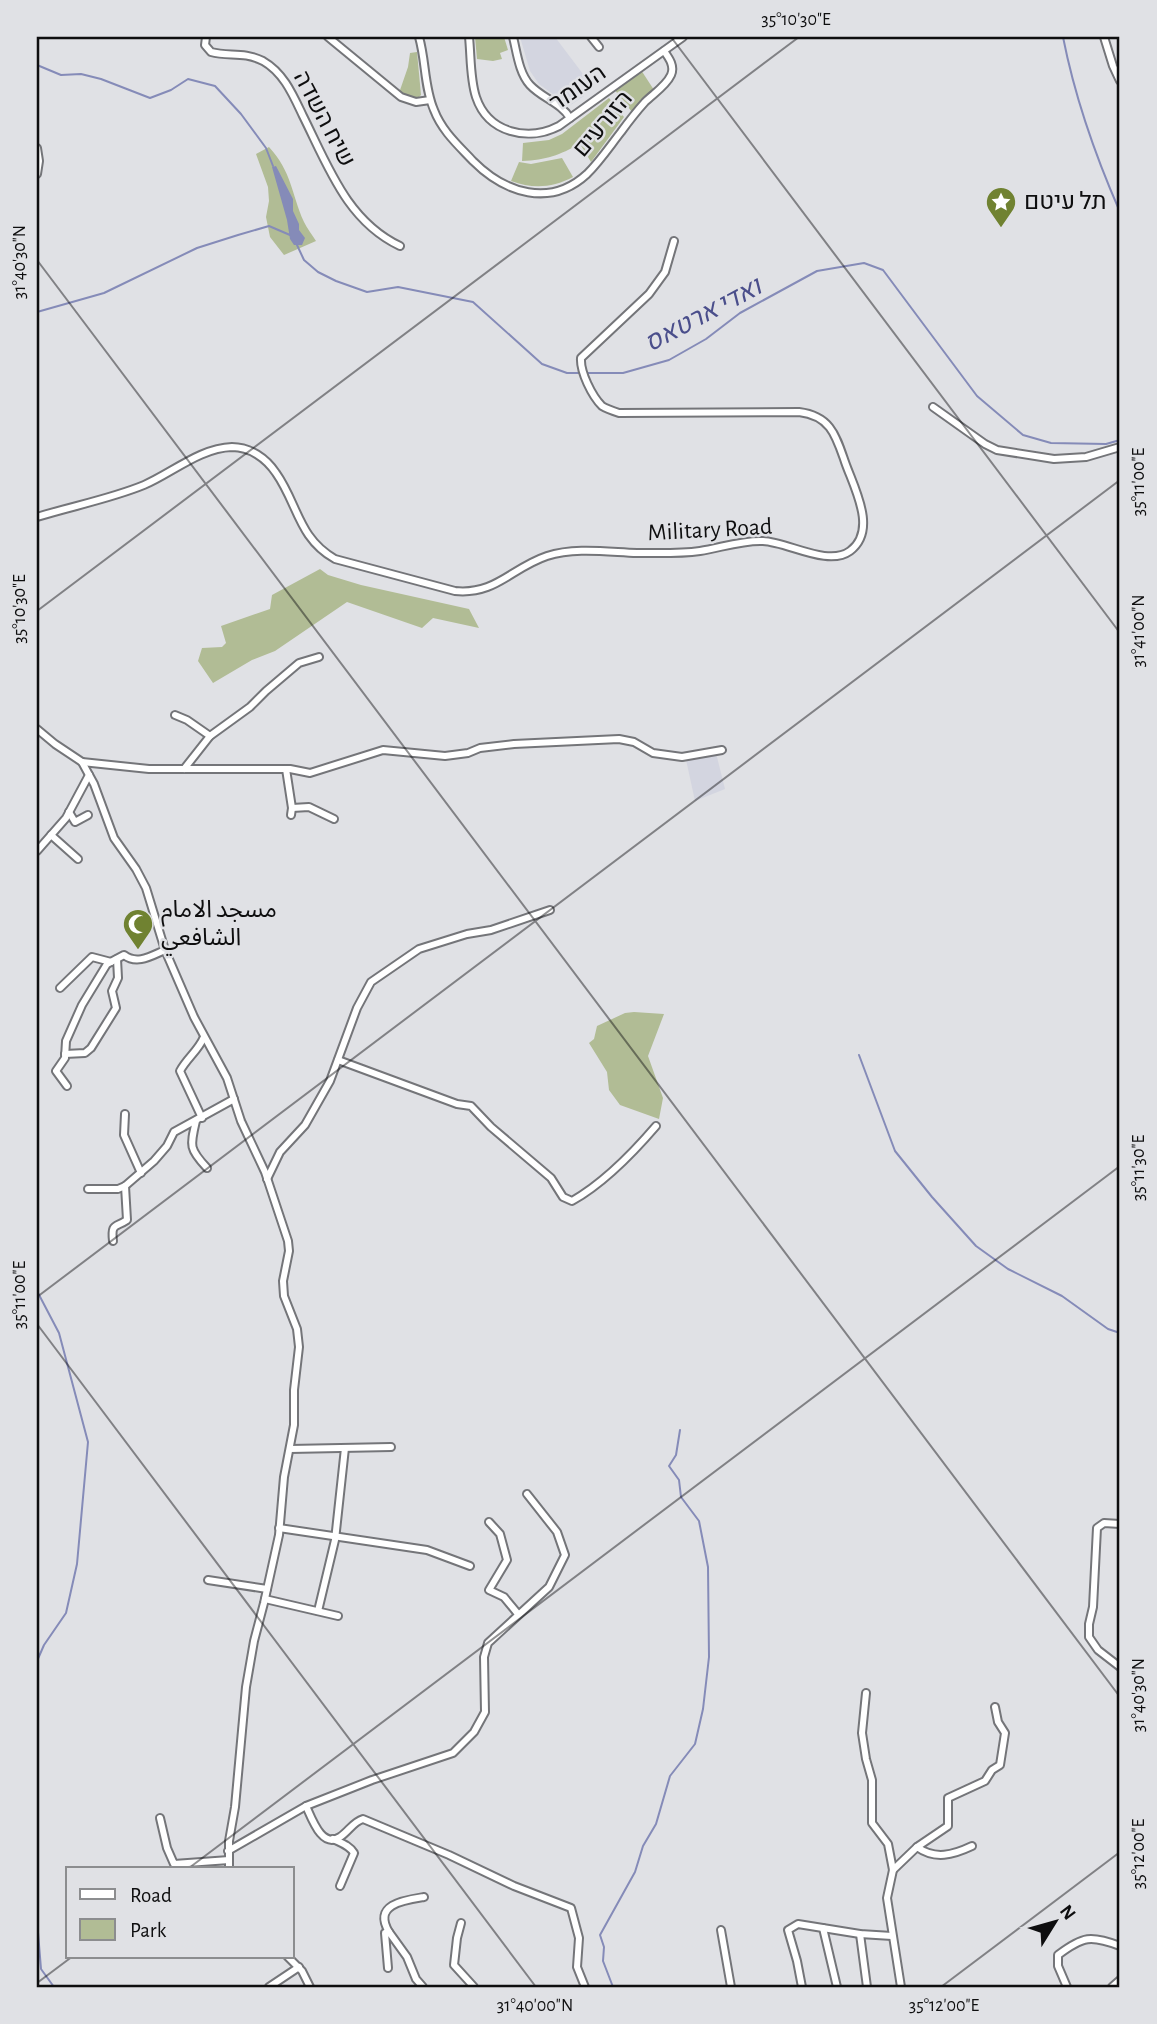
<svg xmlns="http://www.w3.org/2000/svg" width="1157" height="2024" font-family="'Alegreya Sans','Noto Sans Arabic',Heebo,sans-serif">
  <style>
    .built { fill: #d3d5e0 }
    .green { fill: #b1bc95 }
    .water { fill: #858bb8 }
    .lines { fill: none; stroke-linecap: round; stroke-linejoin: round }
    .stream { stroke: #858bb8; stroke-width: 2 }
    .minor-casing { stroke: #747579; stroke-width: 10 }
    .minor { stroke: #fff; stroke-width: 6 }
    .ticks { fill: none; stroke: #0e0e0f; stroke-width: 2; stroke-opacity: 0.45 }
    .labels { text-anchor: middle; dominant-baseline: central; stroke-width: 5; stroke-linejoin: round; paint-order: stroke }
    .street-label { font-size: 24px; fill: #0e0e0f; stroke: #e0e1e5 }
    .poi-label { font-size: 24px; fill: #0e0e0f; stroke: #e0e1e5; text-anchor: start }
    .water-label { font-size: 26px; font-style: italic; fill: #4a4e8b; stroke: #e0e1e5 }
    .neatline { fill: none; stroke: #0e0e0f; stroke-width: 2.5 }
    .ticks-label { font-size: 18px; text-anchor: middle; fill: #0e0e0f }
  </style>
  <rect width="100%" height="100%" fill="#e0e1e5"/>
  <g class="built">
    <polygon points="520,37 555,37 586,78 577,86 584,96 569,106 539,84 530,71"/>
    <polygon points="716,753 725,789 695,801 685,755"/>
  </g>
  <g class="green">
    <polygon points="475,37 504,37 508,50 500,53 502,59 493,61 477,59"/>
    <polygon points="417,52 421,95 417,99 399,93 408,67 410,53"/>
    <polygon points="641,70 654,90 632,112 614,89"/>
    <path d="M 609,98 L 624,117 L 591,162 L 580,144 C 559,155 547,160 522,161 L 523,143 L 549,140 L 562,134 Z"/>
    <path d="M 269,147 C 292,172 291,193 304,222 C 307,228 312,235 316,241 L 284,255 L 270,237 L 266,217 L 269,201 L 268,187 L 256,154 Z"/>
    <path d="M 562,158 L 573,177 C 552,188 533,189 511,181 L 519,162 L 531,164 Z"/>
    <polygon points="320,569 328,575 361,585 469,609 479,628 433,618 422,628 347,602 275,651 252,660 213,683 198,661 202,648 222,647 226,643 221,626 270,609 272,595"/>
    <polygon points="634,1012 664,1014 648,1056 663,1098 659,1119 620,1105 609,1090 607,1072 589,1043 594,1039 597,1026 625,1013"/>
  </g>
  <polygon class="water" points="276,166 293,199 293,211 299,224 299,230 305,238 302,245 294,245 290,239 287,220 272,167"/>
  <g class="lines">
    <g class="stream">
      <path d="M 1063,37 C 1075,98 1095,155 1120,212"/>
      <polyline points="37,65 61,75 81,74 101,79 150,98 171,90 188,79 215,86 241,114 266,148 273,166"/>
      <polyline points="297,245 304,260 318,272 336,281 367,292 398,287 473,302 542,364 567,373 582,373"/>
      <polyline points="37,312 104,293 197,248 238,235 269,226 290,235"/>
      <polyline points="587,373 623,373 669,360 706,339 740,313 817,271 864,263 883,270 977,396 1023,435 1051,443 1106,444 1120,440"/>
      <polyline points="859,1055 895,1151 932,1197 976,1246 1008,1269 1062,1296 1108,1329 1120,1333"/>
      <polyline points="37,1291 59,1333 88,1442 77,1564 66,1613 44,1645 37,1661"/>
      <polyline points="37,1920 41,1969 54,1987"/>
      <polyline points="613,1987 603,1961 604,1947 600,1935 635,1872 643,1846 656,1824 670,1776 695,1744 703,1709 709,1657 708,1567 699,1521 681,1497 679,1480 669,1466 676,1455 680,1430"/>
    </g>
    <g class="minor-casing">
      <g id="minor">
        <path d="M 206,37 L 205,45 L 211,52 C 229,57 243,51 263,61 C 284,73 293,95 303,116 C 328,166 347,221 400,246"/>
        <polyline points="328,37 401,97 416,102 430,100"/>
        <path d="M 419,37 C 426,61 424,87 434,110 C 442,131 458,145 473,161 C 505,193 550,208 587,174 C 600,161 610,146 621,132 C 629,121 636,112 645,102 C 653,94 666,86 671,75 C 675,66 669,58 664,51"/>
        <path d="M 469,37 C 471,56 470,79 476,97 C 488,133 528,142 559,126 L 683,37"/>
        <path d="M 513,37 C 517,53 519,73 530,85 C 542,98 561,103 570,118"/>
        <polyline points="591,37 599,47"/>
        <polyline points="1104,37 1113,66 1120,81"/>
        <polyline points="37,148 39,161 37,174"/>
        <polyline points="933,407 985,444 997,450 1054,459 1086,457 1120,447"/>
        <path d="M 37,517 C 72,506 110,499 144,485 C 172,473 200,448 232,447 C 250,447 266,458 276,473 C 298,504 298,538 335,559 L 455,591 C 496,595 511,568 547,556 C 575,547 608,552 637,553 C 658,553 679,554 700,551 C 720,548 742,540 763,541 C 788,542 828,567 850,551 C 878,530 854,488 845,462 C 836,436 831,416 799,412 L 619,413 C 613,411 607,409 602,406 C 592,396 580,372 581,358 L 649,294 L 665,272 L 674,241"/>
        <polyline points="175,715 187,720 210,736"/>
        <polyline points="37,729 55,744 82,762 94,784 114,838 136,869 146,888 165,950 194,1017 227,1078 241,1121 265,1172 288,1241 289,1251 283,1281 284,1296 297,1329 299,1347 294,1390 294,1425 284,1477 279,1535 264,1603 254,1641 246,1687 235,1807 229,1841 229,1868"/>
        <polyline points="82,762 149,769 290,769 310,773 383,750 445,756 468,753 480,748 514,744 619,739 634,742 653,753 682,757 722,750"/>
        <polyline points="184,769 210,736 250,707 266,691 299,663 319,657"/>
        <polyline points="286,769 292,808 291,815"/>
        <polyline points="292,808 309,807 334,819"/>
        <polyline points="69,812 75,822 88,815"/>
        <polyline points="51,835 78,859"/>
        <polyline points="37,851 66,818 89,775"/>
        <polyline points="60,988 92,957 111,962"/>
        <polyline points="65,1054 85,1053 91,1048 116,1008 112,991 118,978 117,959"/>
        <path d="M 338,1060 L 457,1104 L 471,1106 L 491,1127 L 551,1178 L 563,1197 L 572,1201 C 604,1183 632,1154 656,1126"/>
        <path d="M 67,1086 L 56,1071 L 65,1058 L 66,1041 L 82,1005 L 107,964 L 124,955 C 137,965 151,956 165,950"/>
        <polyline points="125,1114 124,1135 141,1173"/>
        <path d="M 202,1118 L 180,1071 C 187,1058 198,1051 204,1037"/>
        <path d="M 196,1121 C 190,1146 189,1149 207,1168"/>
        <polyline points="267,1179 280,1152 305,1125 330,1081 357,1008 371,982 419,949 467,934 491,930 550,910"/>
        <polyline points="88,1189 118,1189 125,1186 154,1161 167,1146 174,1132 234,1099"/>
        <path d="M 113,1241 C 111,1223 115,1228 127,1220 L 125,1186"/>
        <polyline points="290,1449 391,1447"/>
        <polyline points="489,1522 500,1534 507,1560 489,1590 504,1597 518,1614"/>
        <polyline points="1120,1524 1104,1523 1097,1528 1093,1607 1089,1624 1089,1637 1098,1650 1120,1667"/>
        <polyline points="279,1528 427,1550 470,1566"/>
        <polyline points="208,1580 267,1589"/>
        <polyline points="265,1599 338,1616"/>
        <polyline points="318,1611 335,1540 345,1448"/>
        <polyline points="866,1693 862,1733 866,1759 872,1780 872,1823 888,1844 893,1870 887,1898 901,1987"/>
        <path d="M 306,1806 C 312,1819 322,1849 340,1837 C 349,1831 353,1822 363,1819 L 449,1855 L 514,1886 L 571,1908 L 579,1938 L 577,1967 L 585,1987"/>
        <polyline points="160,1818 167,1848 174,1864 229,1860"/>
        <path d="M 333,1839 C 341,1843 349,1845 354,1853 L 340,1886"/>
        <polyline points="917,1847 948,1826 948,1798 985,1781 992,1770 1000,1765 1005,1733 998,1722 995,1707"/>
        <polyline points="228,1851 306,1806 372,1780 453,1753 474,1732 485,1712 484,1657 488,1643 549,1587 565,1555 557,1532 527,1494"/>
        <path d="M 893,1870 L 917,1847 C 935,1860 953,1855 972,1846"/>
        <polyline points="461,1923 457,1938 454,1965 474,1987"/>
        <polyline points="823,1928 837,1987"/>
        <polyline points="721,1930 731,1987"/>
        <path d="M 389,1932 C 372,1904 405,1900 424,1897"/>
        <polyline points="860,1934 867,1987"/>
        <polyline points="287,1956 302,1971 310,1987"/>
        <polyline points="388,1968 385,1933 389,1932 407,1957 416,1979 423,1987"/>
        <polyline points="269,1987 299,1967"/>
        <polyline points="802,1987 797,1961 788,1930 798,1924 860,1934 892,1936"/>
        <path d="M 1067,1987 L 1058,1966 L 1058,1955 C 1083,1936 1091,1935 1120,1946"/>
        <polyline points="1112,1987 1120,1980"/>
      </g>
    </g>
    <use href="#minor" class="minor"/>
  </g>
  <path class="ticks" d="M 671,37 L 1120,633M 37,260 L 1120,1697M 37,611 L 799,37M 37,1297 L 1120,480M 37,1324 L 536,1987M 189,1868 L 1120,1166M 37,1983 L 73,1956M 941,1987 L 1120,1852"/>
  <defs>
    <g id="sight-pin" transform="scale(1.575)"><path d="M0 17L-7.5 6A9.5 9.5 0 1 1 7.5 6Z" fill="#708231" stroke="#e0e1e5"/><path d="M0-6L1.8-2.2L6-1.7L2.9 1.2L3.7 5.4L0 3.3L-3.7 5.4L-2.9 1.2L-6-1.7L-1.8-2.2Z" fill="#fff"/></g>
    <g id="mosque-pin" transform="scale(1.575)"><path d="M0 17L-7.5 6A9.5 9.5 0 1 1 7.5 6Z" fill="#708231" stroke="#e0e1e5"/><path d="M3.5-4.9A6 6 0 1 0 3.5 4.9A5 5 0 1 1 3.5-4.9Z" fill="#fff"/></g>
  </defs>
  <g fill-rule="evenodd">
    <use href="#sight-pin" x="1001" y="202"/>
    <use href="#mosque-pin" x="138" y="924"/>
  </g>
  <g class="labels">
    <g class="street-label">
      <text transform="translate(578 88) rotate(-35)">העומר</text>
      <text transform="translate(324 119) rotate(62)">שיח השדה</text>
      <text transform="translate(603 124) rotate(-50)">הזורעים</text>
      <text transform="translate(710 530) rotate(-3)">Military Road</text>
    </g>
    <g class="poi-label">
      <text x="1024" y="202">תל עיטם</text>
      <text x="161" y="910">مسجد الامام<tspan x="161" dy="28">الشافعي</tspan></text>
    </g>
    <g class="water-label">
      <text transform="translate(703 315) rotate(-28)">ואדי ארטאס</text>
    </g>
  </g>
  <rect width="1157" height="2024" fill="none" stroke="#e0e1e5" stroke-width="77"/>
  <rect x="66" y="1867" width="228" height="91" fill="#e0e1e5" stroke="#8c8d8f" stroke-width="2"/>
  <rect x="80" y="1889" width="35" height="10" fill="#ffffff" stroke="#8c8d8f" stroke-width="2"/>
  <text x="130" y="1902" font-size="21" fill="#0e0e0f">Road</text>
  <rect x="80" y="1919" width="35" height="21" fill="#b1bc95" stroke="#8c8d8f" stroke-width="2"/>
  <text x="130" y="1937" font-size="21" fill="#0e0e0f">Park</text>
  <g transform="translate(1055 1922) rotate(53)" stroke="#e0e1e5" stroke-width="5" paint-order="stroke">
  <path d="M0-5L12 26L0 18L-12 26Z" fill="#0e0e0f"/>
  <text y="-10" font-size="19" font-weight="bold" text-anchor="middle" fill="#0e0e0f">N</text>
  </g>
  <rect x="38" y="38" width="1080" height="1948" class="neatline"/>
  <g class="ticks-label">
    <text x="796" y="25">35°10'30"E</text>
    <text transform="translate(19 262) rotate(-90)" y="6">31°40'30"N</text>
    <text transform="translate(1138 482) rotate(-90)" y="6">35°11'00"E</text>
    <text transform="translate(19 609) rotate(-90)" y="6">35°10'30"E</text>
    <text transform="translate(1138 631) rotate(-90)" y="6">31°41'00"N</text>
    <text transform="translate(1138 1168) rotate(-90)" y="6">35°11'30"E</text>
    <text transform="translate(19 1295) rotate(-90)" y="6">35°11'00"E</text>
    <text transform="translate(1138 1695) rotate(-90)" y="6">31°40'30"N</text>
    <text transform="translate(1138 1854) rotate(-90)" y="6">35°12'00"E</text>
    <text x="535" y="2011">31°40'00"N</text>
    <text x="944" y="2011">35°12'00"E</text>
  </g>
</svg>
